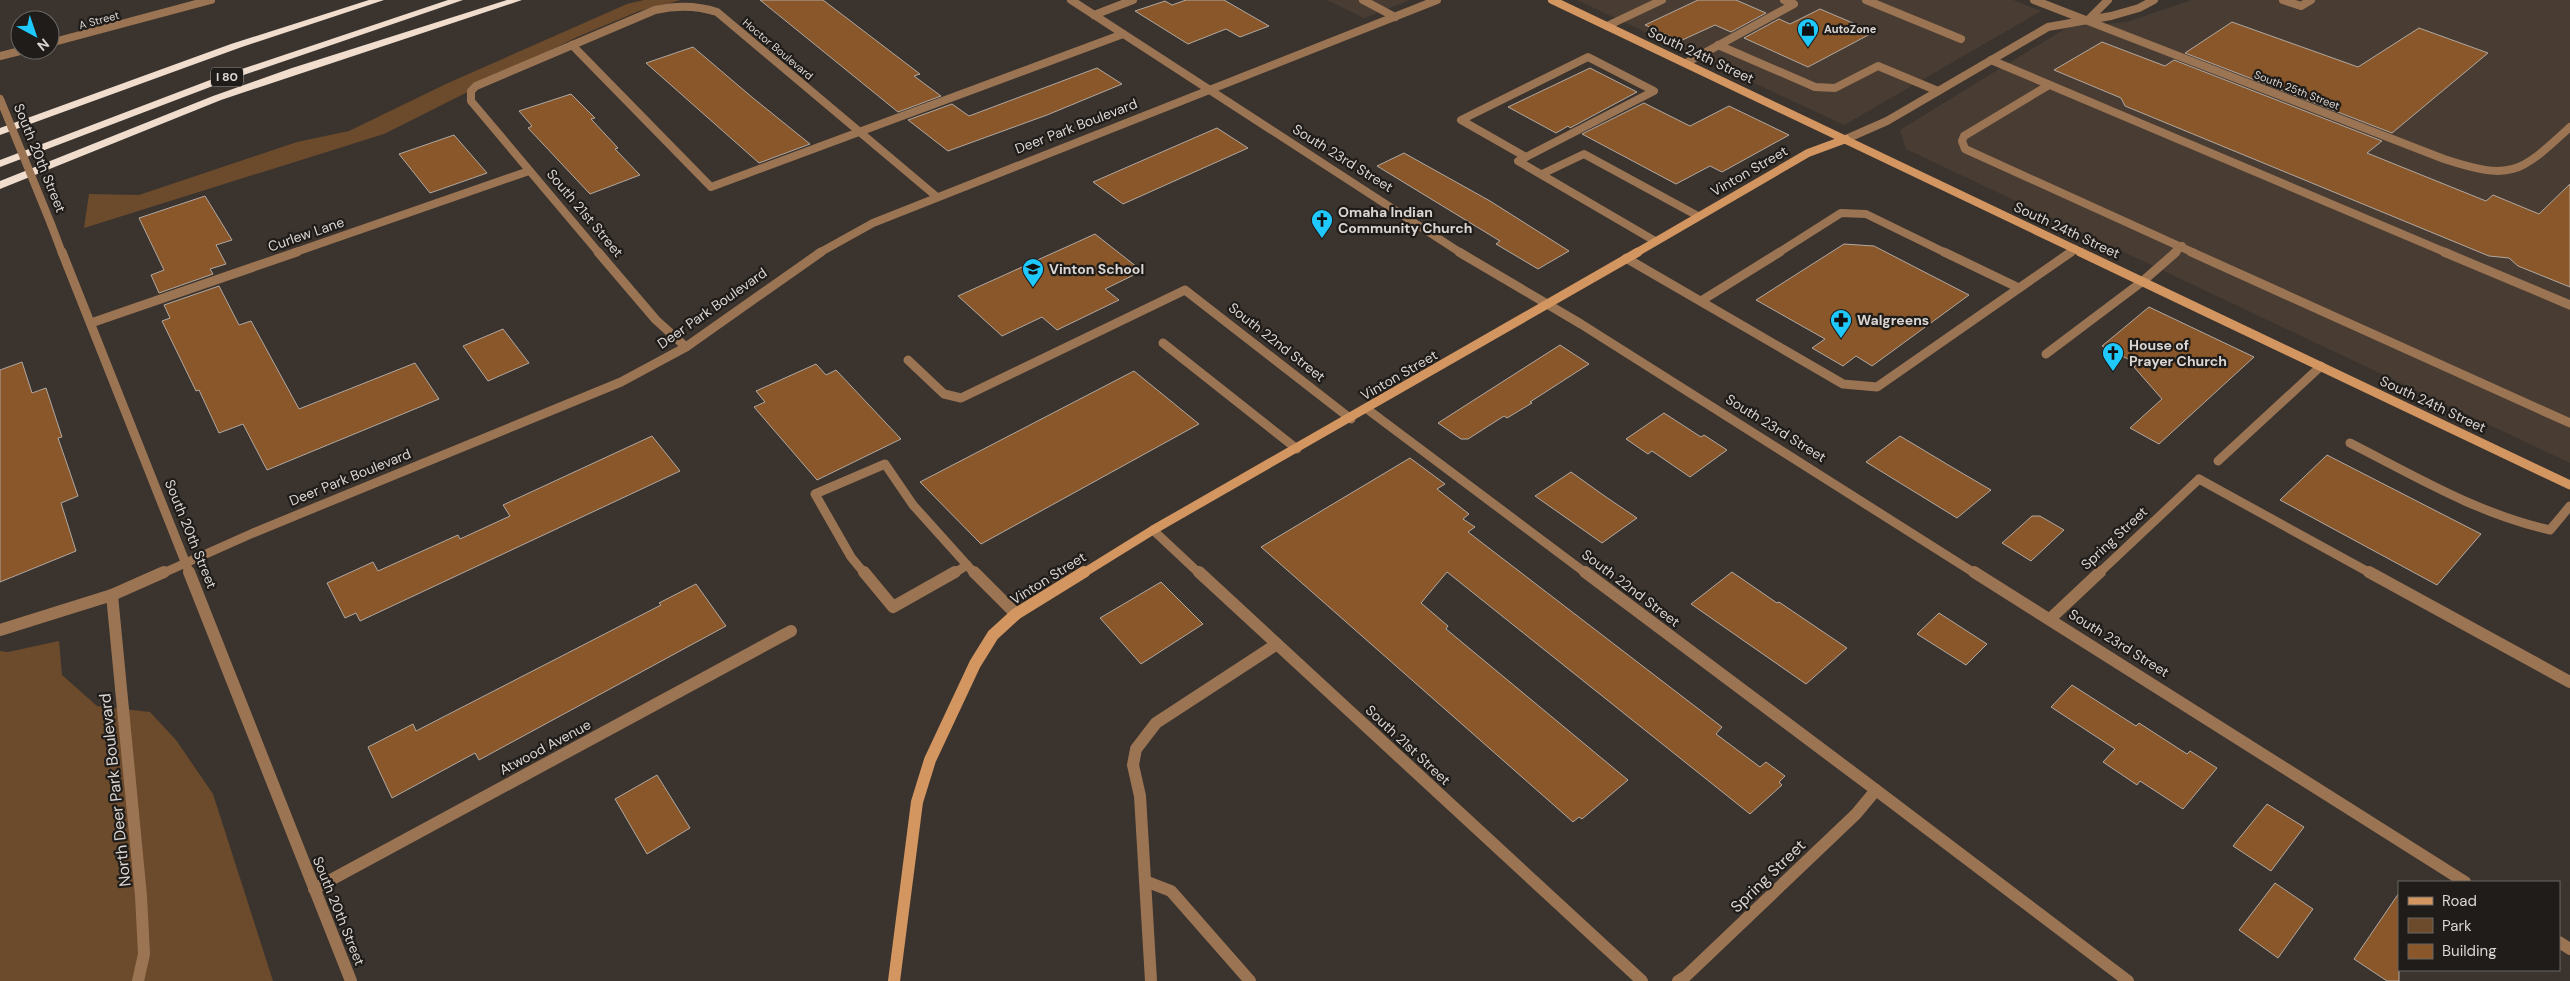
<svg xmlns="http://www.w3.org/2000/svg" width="2570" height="981" font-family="'DM Sans',sans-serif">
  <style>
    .built { fill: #493d33 }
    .green { fill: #6c4a2c }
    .building { fill: #895729; stroke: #b1a8a1 }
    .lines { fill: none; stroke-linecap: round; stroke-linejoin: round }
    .service-far2 { stroke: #9b7453; stroke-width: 8 }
    .service-far1 { stroke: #9b7453; stroke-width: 9 }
    .service { stroke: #9b7453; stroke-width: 12 }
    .minor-far2 { stroke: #9b7453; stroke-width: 8 }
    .minor-far1 { stroke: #9b7453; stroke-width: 9 }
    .minor { stroke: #9b7453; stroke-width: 12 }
    .tertiary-far2 { stroke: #9b7453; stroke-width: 8 }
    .tertiary-far1 { stroke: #9b7453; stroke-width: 9 }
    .tertiary { stroke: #9b7453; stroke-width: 12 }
    .secondary-far2 { stroke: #d49661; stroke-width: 8 }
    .secondary-far1 { stroke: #d49661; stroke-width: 9 }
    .secondary { stroke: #d49661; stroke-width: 12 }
    .motorway { fill: #f0ddcd; fill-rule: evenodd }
    .tertiary-bridge { stroke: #9b7453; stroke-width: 8 }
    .labels { text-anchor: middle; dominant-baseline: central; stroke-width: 4.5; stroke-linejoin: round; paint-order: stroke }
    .far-street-label { font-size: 11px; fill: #dbd6d3; stroke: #1f1c19 }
    .far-poi-label { font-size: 11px; font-weight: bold; fill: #dbd6d3; stroke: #1f1c19; text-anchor: start }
    .shield { fill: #1f1c19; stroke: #a39e9b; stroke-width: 1 }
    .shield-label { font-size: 12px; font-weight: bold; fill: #dbd6d3 }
    .street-label { font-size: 14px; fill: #dbd6d3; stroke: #1f1c19 }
    .poi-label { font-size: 14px; font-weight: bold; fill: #dbd6d3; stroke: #1f1c19; text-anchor: start }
    .near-street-label { font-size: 16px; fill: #dbd6d3; stroke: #1f1c19 }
  </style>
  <rect width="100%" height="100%" fill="#3b342e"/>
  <g class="built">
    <polygon points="1327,0 1410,0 1364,18"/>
    <polygon points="1577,0 2013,0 2041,11 1844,125"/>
    <polygon points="2192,0 2570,0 2570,463 1906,149 1900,130 2068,27 2127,22"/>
  </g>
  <g class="green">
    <polygon points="644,0 681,0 639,11 577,37 384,134 84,228 89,194 139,195 297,142 349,131 448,83 627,4"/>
    <polygon points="59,641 62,675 97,706 150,712 176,740 213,794 273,981 0,981 0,651 8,652"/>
  </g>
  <g class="building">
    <polygon points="760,0 823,0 920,74 914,76 941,96 898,112"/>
    <polygon points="1186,0 1224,0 1269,26 1240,37 1226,29 1188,44 1135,11 1165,1 1172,5"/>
    <polygon points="1698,0 1736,0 1766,13 1731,32 1715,25 1680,41 1645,25"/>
    <polygon points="1820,9 1874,32 1808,67 1744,38 1779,19 1790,24"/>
    <polygon points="2232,22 2358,67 2419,28 2488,53 2392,133 2185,53"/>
    <polygon points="2102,42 2165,66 2174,60 2382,141 2367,153 2486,201 2493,195 2539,214 2570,184 2570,287 2518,266 2509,258 2489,256 2125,106 2121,98 2054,70"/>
    <polygon points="693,47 753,98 810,144 759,163 646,63"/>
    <polygon points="1097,68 1122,84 1047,115 948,151 908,120 952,104 969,116"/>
    <polygon points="1590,68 1637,92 1570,128 1568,126 1556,133 1508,107"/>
    <polygon points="571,94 595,118 591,119 618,148 615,149 640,175 590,194 528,128 532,126 519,111"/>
    <polygon points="1644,103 1690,126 1729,106 1789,135 1722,172 1710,166 1676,184 1582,134"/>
    <polygon points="1217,128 1248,148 1123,204 1093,182"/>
    <polygon points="454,135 487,173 430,193 399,154"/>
    <polygon points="1404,153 1490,201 1569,251 1538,269 1496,244 1500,241 1377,166"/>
    <polygon points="205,196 232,240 216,245 226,264 210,269 213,274 159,293 151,275 164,270 139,218"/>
    <polygon points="1095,234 1142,271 1105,289 1119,300 1057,330 1042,317 1002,336 958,296"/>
    <polygon points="1844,244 1874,246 1969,295 1872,366 1856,356 1843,366 1812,348 1825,339 1756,300"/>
    <polygon points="219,286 239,325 251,321 299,409 415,363 439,399 267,470 243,424 219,433 199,390 196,391 162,321 170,318 164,305"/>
    <polygon points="2149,307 2254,357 2159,444 2130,428 2162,399 2134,367 2138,364 2102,346"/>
    <polygon points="503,329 529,363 488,381 463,346"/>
    <polygon points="1560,345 1589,364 1530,402 1532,403 1507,418 1504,416 1468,439 1461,439 1438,423"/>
    <polygon points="22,362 32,393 46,388 62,437 58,438 78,496 61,503 76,551 0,582 0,370"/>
    <polygon points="816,364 826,375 836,370 901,439 817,480 754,407 765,402 756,391"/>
    <polygon points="1134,371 1199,424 981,544 920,482"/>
    <polygon points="1664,413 1701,437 1704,435 1727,450 1690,477 1652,451 1648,454 1626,439"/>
    <polygon points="652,436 680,471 360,621 356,613 345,618 327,583 373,562 378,571 458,535 460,539 510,516 503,505"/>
    <polygon points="1900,436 1950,466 1991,490 1957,518 1866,462"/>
    <polygon points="2327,455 2481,534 2437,585 2280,500"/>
    <polygon points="1410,458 1445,484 1437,489 1469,514 1463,519 1475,527 1468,532 1722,727 1716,734 1760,767 1766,762 1785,776 1779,782 1782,785 1750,814 1447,572 1421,603 1448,626 1446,629 1628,780 1582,819 1579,817 1573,822 1261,547"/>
    <polygon points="1571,472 1606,497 1637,518 1602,543 1535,496"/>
    <polygon points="2032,516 2040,516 2064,530 2031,561 2002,543"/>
    <polygon points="1732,572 1777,603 1779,602 1847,648 1806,684 1691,604"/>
    <polygon points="1161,582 1203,624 1141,664 1100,618"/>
    <polygon points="696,584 726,626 479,760 475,753 392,798 368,747 413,724 416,731 661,605 659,603"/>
    <polygon points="1939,613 1987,644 1966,665 1917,634"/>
    <polygon points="2072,685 2136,726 2139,723 2187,754 2190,751 2217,768 2183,809 2140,781 2137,785 2103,762 2115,749 2051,707"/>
    <polygon points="657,775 690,828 647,854 615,799"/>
    <polygon points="2267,804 2304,827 2271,871 2233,846"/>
    <polygon points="2275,883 2313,909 2278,958 2239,930"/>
    <polygon points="2399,893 2399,981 2387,981 2354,959"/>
  </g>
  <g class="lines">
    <g class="service-far2">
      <polyline points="1363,0 1395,17"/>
      <polyline points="1866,0 1961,39"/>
      <polyline points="2283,0 2301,6 2311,0"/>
      <polyline points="1094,15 1133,0"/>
      <polyline points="2088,20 2108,0"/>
      <polyline points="572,45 711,187 1123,34"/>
      <polyline points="1718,45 1815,87 1835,88 1878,66 1938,91"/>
      <polygon points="1588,57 1654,91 1526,157 1461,120"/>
      <polyline points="1991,60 2447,253"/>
      <polyline points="1686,63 1794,4 1784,0"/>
      <polyline points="2049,85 1964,136 1962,141 1965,149 2194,253"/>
      <polyline points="1526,157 1518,161 1655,241"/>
      <polyline points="1542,174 1584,154 1698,216"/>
      <polyline points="1778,253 1841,213 1866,214 1946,253"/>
      <polyline points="2070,253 2075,249"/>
      <polyline points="2174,253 2182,246"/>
    </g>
    <g class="service-far1">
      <polyline points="1944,252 2019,288"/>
      <polyline points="2191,252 2570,423"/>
      <polyline points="2444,252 2570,305"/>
      <polyline points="1626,258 1843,384 1877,387 2071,252"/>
      <polyline points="1701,301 1780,252"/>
      <polyline points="1163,343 1297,449"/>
      <polyline points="2046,354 2143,281 2176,252"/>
      <polyline points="908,360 944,394 961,398 1185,290 1351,419"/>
      <path d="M 2350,443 C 2415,476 2478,514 2550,530 L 2570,506"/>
      <polyline points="2199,479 2372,574"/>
      <polyline points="967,565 975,574"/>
      <polyline points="865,574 851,557 815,494 885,464 913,505 967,565"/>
      <polyline points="953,574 967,565"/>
    </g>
    <g class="service">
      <polyline points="864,572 893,607 955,572"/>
      <polyline points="974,572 1016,614"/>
      <polyline points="2369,572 2570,682"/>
      <polyline points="1876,790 2128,981"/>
      <polyline points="1145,881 1171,891 1250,981"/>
      <polyline points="1151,981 1140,796 1133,765 1136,749 1156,723 1277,644"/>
    </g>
    <g class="minor-far2">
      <polyline points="1071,0 1461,253"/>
      <path d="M 2034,0 L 2444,159 C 2512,181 2519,174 2570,127"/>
      <polyline points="1607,26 1662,0"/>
      <polyline points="50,43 211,0"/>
      <polyline points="0,56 24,50"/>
      <polyline points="293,253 529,171"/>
      <path d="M 599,253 L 471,101 L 471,91 L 476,86 L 655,10 C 677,5 696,5 717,12 L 937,197"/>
      <polyline points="819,253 873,223 1437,0"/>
    </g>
    <g class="minor-far1">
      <polyline points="598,252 656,320 686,347"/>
      <polyline points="1459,252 1581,324 1976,574"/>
      <polyline points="91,323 297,252"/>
      <polyline points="1367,409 1587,574"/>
      <polyline points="2218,461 2321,366"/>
      <polyline points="1153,530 1200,574"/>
      <polyline points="161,574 253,533 621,382 686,347 821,252"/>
      <polyline points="2098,574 2199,479"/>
    </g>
    <g class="minor">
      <polyline points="1199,572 1642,981"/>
      <polyline points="1585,572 1876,790 1856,814 1686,976 1678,981"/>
      <polyline points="1974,572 2465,882"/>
      <polyline points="112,595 141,896 144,954 138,981"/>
      <polyline points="2050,619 2100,572"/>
      <polyline points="0,630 112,595 164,572"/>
      <polyline points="314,889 791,631"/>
      <polyline points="2559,942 2570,949"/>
    </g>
    <g class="tertiary-far2">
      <polyline points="1846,139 1887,121 2048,27 2111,16 2139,8 2154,0"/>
      <polyline points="51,224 62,253"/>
    </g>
    <polyline class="tertiary-far1" points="62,252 190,574"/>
    <polyline class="tertiary" points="189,572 351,981"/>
    <g class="secondary-far2">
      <polyline points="1552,0 2083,253"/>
      <polyline points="1636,253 1808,153 1846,139"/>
    </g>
    <g class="secondary-far1">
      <polyline points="2080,252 2570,485"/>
      <polyline points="1082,574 1153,530 1638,252"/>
    </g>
    <polyline class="secondary" points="894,981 917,802 930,760 975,664 993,635 1016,614 1084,572"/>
    <g class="motorway">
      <polygon points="369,0 384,0 239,48 0,135 0,128 231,44"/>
      <polygon points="448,0 463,0 226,81 0,167 0,160 218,77"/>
      <polygon points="507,0 522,0 221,100 0,189 0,181 213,96 292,68"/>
    </g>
    <polyline class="tertiary-bridge" points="0,99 51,224"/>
  </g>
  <defs>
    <g id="shop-pin" transform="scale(1.125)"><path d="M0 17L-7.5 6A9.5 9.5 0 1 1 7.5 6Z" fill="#1fc9fd" stroke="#1f1c19"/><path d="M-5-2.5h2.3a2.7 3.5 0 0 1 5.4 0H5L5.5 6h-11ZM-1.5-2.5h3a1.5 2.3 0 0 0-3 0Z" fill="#111"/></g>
    <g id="church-pin" transform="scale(1.125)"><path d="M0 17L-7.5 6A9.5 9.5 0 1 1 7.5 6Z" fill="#1fc9fd" stroke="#1f1c19"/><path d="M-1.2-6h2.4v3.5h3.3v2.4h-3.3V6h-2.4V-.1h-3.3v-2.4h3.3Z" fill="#111"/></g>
    <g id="school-pin" transform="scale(1.125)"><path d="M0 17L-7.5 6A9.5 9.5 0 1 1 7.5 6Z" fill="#1fc9fd" stroke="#1f1c19"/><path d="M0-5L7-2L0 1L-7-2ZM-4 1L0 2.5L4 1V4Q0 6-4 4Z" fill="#111"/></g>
    <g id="pharmacy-pin" transform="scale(1.125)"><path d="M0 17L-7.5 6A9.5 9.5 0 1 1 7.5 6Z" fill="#1fc9fd" stroke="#1f1c19"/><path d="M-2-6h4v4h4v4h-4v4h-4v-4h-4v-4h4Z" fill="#111"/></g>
  </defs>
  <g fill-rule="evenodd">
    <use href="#shop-pin" x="1808" y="29"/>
    <use href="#church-pin" x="1322" y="220"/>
    <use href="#school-pin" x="1033" y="269"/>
    <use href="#pharmacy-pin" x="1841" y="320"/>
    <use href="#church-pin" x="2113" y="353"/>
  </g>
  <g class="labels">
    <g class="far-street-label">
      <text transform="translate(99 20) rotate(-15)">A Street</text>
      <text transform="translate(778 49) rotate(40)">Hoctor Boulevard</text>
      <text transform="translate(2297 90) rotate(21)">South 25th Street</text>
    </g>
    <g class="far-poi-label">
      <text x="1824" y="29">AutoZone</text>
    </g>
    <rect class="shield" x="211" y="67.5" width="32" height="19" rx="4"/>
    <g class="shield-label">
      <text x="227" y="77">I 80</text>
    </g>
    <g class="street-label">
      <text transform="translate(1701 55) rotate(25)">South 24th Street</text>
      <text transform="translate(1076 126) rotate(-21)">Deer Park Boulevard</text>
      <text transform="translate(40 158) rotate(68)">South 20th Street</text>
      <text transform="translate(1343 158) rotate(32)">South 23rd Street</text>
      <text transform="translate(1749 171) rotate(-30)">Vinton Street</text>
      <text transform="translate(585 213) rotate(50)">South 21st Street</text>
      <text transform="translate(2067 230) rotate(25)">South 24th Street</text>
      <text transform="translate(306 234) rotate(-19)">Curlew Lane</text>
      <text transform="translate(712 308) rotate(-35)">Deer Park Boulevard</text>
      <text transform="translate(1277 342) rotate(38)">South 22nd Street</text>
      <text transform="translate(1399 375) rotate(-30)">Vinton Street</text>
      <text transform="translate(2433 404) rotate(25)">South 24th Street</text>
      <text transform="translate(1776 428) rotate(32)">South 23rd Street</text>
      <text transform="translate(350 477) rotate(-22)">Deer Park Boulevard</text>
      <text transform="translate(191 534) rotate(68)">South 20th Street</text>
      <text transform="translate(2114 538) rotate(-43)">Spring Street</text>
      <text transform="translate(1048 578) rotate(-32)">Vinton Street</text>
      <text transform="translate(1631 588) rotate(37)">South 22nd Street</text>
      <text transform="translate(2119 643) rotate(32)">South 23rd Street</text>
      <text transform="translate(1408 745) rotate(43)">South 21st Street</text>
      <text transform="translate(545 747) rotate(-28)">Atwood Avenue</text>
      <text transform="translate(339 911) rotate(68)">South 20th Street</text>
    </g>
    <g class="poi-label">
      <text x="1338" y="212">Omaha Indian<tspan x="1338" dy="16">Community Church</tspan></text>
      <text x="1049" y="269">Vinton School</text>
      <text x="1857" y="320">Walgreens</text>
      <text x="2129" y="345">House of<tspan x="2129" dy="16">Prayer Church</tspan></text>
    </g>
    <g class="near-street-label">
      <text transform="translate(115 790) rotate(-96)">North Deer Park Boulevard</text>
      <text transform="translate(1768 876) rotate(-44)">Spring Street</text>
    </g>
  </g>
  <rect x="2398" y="881" width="162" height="90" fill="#1f1c19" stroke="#6a6663"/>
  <rect x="2408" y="897" width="25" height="8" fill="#d49661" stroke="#6a6663"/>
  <text x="2442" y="906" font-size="15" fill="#dbd6d3">Road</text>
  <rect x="2408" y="918" width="25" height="15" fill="#6c4a2c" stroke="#6a6663"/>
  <text x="2442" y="931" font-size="15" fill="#dbd6d3">Park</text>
  <rect x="2408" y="944" width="25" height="15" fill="#895729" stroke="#6a6663"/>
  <text x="2442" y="956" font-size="15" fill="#dbd6d3">Building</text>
  <g transform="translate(35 35) rotate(140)"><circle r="24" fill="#1f1c19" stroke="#6a6663"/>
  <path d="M0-4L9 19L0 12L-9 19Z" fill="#1fc9fd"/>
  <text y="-8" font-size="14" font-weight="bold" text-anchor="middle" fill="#dbd6d3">N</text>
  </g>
</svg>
